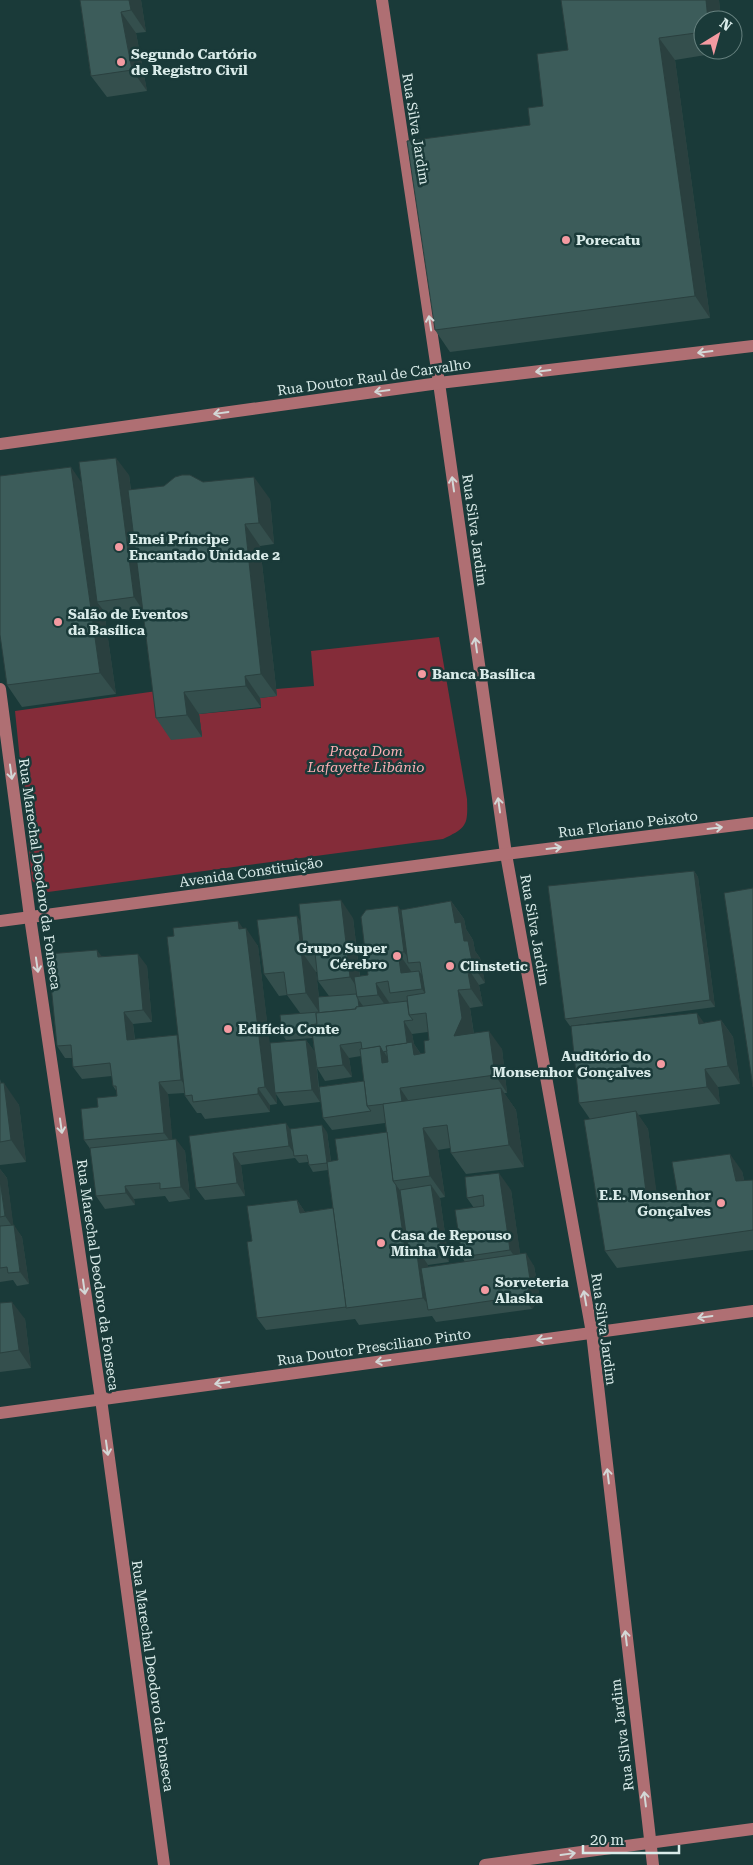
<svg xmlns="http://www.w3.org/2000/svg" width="753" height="1865" font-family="'Roboto Serif',serif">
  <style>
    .green { fill: #842c39 }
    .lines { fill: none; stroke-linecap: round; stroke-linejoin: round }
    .minor { stroke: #af6f73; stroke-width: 12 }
    .wall { fill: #344f4d; fill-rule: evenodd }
    .shaded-wall { fill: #2a403f }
    .building { fill: #3c5c5a; stroke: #2a403f }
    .oneway { stroke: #d3d8d7 }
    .poi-dot { fill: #f49aa1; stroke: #1a3a39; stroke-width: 2 }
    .labels { text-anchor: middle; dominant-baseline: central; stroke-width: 5; stroke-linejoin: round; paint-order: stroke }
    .poi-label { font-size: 14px; font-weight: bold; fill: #d9ebe9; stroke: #1a3a39; text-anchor: start }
    .street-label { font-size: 14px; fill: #d9ebe9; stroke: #1a3a39 }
    .park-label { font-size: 14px; font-style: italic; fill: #fbaeb3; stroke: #1a3a39 }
  </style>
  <rect width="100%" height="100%" fill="#1a3a39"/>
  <path class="green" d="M 439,637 L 467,799 C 468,825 467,828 443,839 L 48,892 L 39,889 L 32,880 L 15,711 L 164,690 L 202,737 L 199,714 L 261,708 L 260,698 L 276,696 L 276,689 L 314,686 L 311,651 Z"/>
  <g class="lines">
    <g class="minor">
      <polyline points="382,0 439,383 506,854 592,1333 653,1865"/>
      <polyline points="0,444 439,383 753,346"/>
      <polyline points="0,689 30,917 101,1399 164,1865"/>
      <polyline points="0,921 506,854 753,823"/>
      <polyline points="0,1413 753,1311"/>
      <polyline points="485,1865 753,1829"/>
    </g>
  </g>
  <g class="wall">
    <polygon points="80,0 141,0 146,32 136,33 147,91 107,97 91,76"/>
    <polygon points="719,0 721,20 703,20 703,50 724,50 724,52 675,60 710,318 450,352 435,330 530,125 543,106 568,50"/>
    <polygon points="129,475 131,490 203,482 270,499 274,544 260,546 277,696 260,698 261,707 199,714 202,737 171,740 156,718 144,615 110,619 104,611 116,694 22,707 7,685 82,483"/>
    <polygon points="694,871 698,877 715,1007 570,1026 565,1019"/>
    <path d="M 451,901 L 464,919 L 466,929 L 473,940 L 475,951 L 480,958 L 485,983 L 479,985 L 483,1006 L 470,1008 L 474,1034 L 502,1049 L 507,1093 L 504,1093 L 516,1110 L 524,1167 L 466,1174 L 451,1153 L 450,1148 L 438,1150 L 445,1197 L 440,1198 L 449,1262 L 428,1265 L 428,1267 L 465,1262 L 462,1257 L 474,1208 L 467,1198 L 511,1190 L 520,1254 L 534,1266 L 540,1299 L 532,1309 L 436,1322 L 432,1316 L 359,1325 L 355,1319 L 266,1330 L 257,1318 L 252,1241 L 297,1200 L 305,1212 L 333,1208 L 328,1170 L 313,1172 L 309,1165 L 308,1162 L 299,1163 L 295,1158 L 241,1165 L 245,1196 L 205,1200 L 196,1188 L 189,1136 L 290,1129 L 327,1132 L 331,1161 L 338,1160 L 387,1132 L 385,1123 L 332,1130 L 323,1118 L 319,1090 L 320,1102 L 284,1106 L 276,1094 L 277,1104 L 270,1105 L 270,1112 L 205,1119 L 201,1113 L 197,1113 L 185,1096 L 185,1093 L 168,1094 L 172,1139 L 185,1151 L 190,1199 L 169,1202 L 165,1196 L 134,1199 L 135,1205 L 105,1209 L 96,1196 L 91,1150 L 84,1140 L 98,1107 L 117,1096 L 117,1092 L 113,1086 L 112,1076 L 82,1079 L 73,1067 L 72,1058 L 65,1058 L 57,1046 L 102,956 L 147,966 L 152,1022 L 133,1024 L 135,1039 L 177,1035 L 178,1037 L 243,928 L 258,946 L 271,1056 L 306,1040 L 314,1051 L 313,1038 L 286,1040 L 282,1034 L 300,1013 L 287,995 L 279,996 L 264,974 L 300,921 L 353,918 L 360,976 L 368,975 L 401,910 ZM 316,972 L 317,972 L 318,981 L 329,996 L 319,997 ZM 428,1032 L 429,1040 L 425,1053 L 421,1054 L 414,1044 L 412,1034 ZM 361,1056 L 364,1081 L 319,1087 L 317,1068 L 325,1081 L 352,1077 L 349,1058 Z"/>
    <polygon points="721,1020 733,1037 740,1084 718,1087 720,1104 638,1115 648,1129 656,1192 677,1191 742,1171 744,1180 753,1180 753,1250 617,1268 605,1251 590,1119 579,1103 704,1023"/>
    <polygon points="0,1079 1,1083 19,1105 26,1162 0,1165"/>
    <polygon points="0,1169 7,1178 13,1225 22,1237 29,1284 17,1286 13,1280 0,1282"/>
    <polygon points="0,1303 25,1319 31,1368 0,1372"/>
  </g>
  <g class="shaded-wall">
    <polygon points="129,0 141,0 146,32 131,10"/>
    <polygon points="706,0 719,0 721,20 708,20"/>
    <polygon points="121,12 136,33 147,91 132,70"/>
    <polygon points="659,38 675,60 710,318 695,296"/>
    <polygon points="116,458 129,475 146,615 134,597"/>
    <polygon points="71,467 86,489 97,602 104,611 116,694 100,673"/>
    <polygon points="254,477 270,499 274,544 259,523"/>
    <polygon points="245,524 260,546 277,696 261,674"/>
    <polygon points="245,676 260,698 261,707 246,686"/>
    <polygon points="184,692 199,714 202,737 187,715"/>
    <polygon points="694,871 698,877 715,1007 710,1000"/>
    <polygon points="341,900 353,918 362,995 350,977"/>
    <polygon points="451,901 464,919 466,929 473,940 475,951 480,958 485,983 473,966 455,923"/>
    <polygon points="398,906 413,927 412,963 404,952"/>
    <polygon points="297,916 312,938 304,955 316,972 321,1015 306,993"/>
    <polygon points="238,921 247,934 246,928 258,946 277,1104 265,1087"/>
    <polygon points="97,950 106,962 98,957"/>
    <polygon points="398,952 413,974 401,973"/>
    <polygon points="138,954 147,966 152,1022 143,1010"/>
    <polygon points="467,967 479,985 483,1006 471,989"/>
    <polygon points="419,971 435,992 437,1011 422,989"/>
    <polygon points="376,983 391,1005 393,1016 378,995"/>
    <polygon points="458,990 470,1008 474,1036 454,1036"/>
    <polygon points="358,999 363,1006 365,1022 360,1015"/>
    <polygon points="124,1012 133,1024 136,1052 127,1040"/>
    <polygon points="697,1013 710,1031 699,1024"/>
    <polygon points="721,1020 733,1037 740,1084 728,1066"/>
    <polygon points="404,1021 412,1034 414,1044 425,1060 426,1072 408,1048"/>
    <polygon points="489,1031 502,1049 507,1093 495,1075"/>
    <polygon points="177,1035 185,1047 190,1092 181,1080"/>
    <polygon points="306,1040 315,1052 320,1102 312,1090"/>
    <polygon points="340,1045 349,1058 352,1077 343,1065"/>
    <polygon points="380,1046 392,1064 382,1063"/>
    <polygon points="705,1069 718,1087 720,1104 707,1087"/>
    <polygon points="159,1082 168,1094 173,1145 164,1133"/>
    <polygon points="4,1083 19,1105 26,1162 11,1140"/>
    <polygon points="258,1088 270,1105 270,1112 258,1094"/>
    <polygon points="400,1088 412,1106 402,1102"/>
    <polygon points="501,1088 516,1110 524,1167 509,1145"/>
    <polygon points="636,1111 648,1129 659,1210 646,1192"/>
    <polygon points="286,1123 295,1136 296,1156 289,1146"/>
    <polygon points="322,1125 327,1132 332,1170 327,1163"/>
    <polygon points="423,1128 438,1150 445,1197 430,1176"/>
    <polygon points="176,1139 185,1151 190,1199 181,1187"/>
    <polygon points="233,1153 241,1165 245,1196 237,1183"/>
    <polygon points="730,1154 742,1171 748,1198 736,1181"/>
    <polygon points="0,1169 7,1178 14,1229 5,1216 0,1180"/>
    <polygon points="499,1173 511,1190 522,1267 510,1250"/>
    <polygon points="396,1185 409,1202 415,1253 405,1249"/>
    <polygon points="431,1185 440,1198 449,1262 441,1249"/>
    <polygon points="125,1186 134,1199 135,1205 126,1193"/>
    <polygon points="297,1200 305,1212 300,1213"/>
    <polygon points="14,1225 22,1237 29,1284 20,1272"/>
    <polygon points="416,1247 428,1265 434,1309 431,1309 423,1298"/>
    <polygon points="526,1253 534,1266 540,1299 532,1309 523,1296"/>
    <polygon points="12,1302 25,1319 31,1368 19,1350"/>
  </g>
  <g class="building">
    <polygon points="80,0 129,0 131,10 121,12 132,70 91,76"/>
    <polygon points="561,0 706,0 708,20 703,20 703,32 659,38 695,296 435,330 407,141 530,125 528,108 543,106 537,54 568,50"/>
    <polygon points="116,458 134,597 97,602 79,462"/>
    <polygon points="71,467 100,673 7,685 0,635 0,476"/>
    <polygon points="182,475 190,475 203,482 254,477 259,523 245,524 261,674 245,676 246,686 184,692 187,715 156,718 128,490 164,486 175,477"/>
    <polygon points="694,871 710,1000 565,1019 548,886"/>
    <polygon points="753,888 753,1087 724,893"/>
    <polygon points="341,900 350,977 318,981 315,953 304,955 299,904"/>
    <polygon points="451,901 455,923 461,922 464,941 468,941 473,966 467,967 471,989 458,990 462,1018 454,1036 489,1031 495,1075 400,1088 402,1102 367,1106 360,1049 380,1046 382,1063 388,1062 386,1046 412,1042 414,1055 425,1053 424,1041 429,1040 426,1013 409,1015 407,996 425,993 420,962 408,963 401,910"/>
    <polygon points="398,906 404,952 398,952 401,973 419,971 422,989 390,993 388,981 376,983 378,995 357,997 354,977 368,975 361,917 366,910"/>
    <polygon points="297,916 306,993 287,995 284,972 264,974 257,920"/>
    <polygon points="238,921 239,929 246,928 265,1087 258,1088 258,1094 193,1102 192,1095 185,1096 167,937 174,936 173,928"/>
    <polygon points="97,950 98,957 138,954 143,1010 124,1012 127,1040 177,1035 181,1080 159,1082 164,1133 84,1140 81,1109 98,1107 97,1098 117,1096 116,1086 113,1086 110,1063 73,1067 71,1045 57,1046 48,954"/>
    <polygon points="356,994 357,997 358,999 359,1007 356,1007 356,1009 316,1013 317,1024 311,1025 312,1031 282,1034 280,1015 319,1012 318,997"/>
    <polygon points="407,1001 409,1015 413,1020 404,1021 407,1043 386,1046 387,1051 383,1052 380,1046 362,1049 361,1042 340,1045 343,1065 317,1068 311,1025 317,1024 316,1013 356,1009 356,1007"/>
    <polygon points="697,1013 699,1024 721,1020 728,1066 705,1069 707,1087 579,1103 571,1026"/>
    <polygon points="306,1040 312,1090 275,1093 270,1043"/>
    <polygon points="364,1081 367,1106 371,1111 323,1118 319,1087"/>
    <polygon points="0,1083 4,1083 11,1140 0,1142"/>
    <polygon points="501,1088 509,1145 451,1153 447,1125 423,1128 430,1176 393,1181 383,1104"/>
    <polygon points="636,1111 646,1192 677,1191 672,1162 730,1154 736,1181 753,1180 753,1230 605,1251 584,1120"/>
    <polygon points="286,1123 289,1146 233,1153 237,1183 196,1188 189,1136"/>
    <polygon points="322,1125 327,1163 309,1165 307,1155 294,1156 290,1129"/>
    <polygon points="387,1132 393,1181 396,1185 405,1249 416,1247 423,1298 346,1308 327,1162 338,1160 335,1139"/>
    <polygon points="176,1139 181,1187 160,1189 160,1183 125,1186 126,1193 96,1196 90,1148"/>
    <polygon points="499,1173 510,1250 462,1257 455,1210 484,1206 483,1195 467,1198 465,1177"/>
    <polygon points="0,1180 5,1216 0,1217"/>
    <polygon points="431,1185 441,1249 419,1252 416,1247 408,1248 400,1190"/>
    <polygon points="297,1200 300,1213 333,1208 346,1307 257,1318 247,1242 252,1241 247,1206"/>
    <polygon points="14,1225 20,1272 8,1273 7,1267 0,1268 0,1226"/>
    <polygon points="526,1253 531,1286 523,1296 428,1310 421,1268"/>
    <polygon points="12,1302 19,1350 0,1353 0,1303"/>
  </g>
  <defs><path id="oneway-shaft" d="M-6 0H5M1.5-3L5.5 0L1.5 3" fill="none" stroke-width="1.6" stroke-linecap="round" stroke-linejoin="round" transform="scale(1.25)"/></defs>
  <g class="oneway">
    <use href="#oneway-shaft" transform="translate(430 323) rotate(-99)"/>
    <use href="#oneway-shaft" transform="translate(705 352) rotate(173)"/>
    <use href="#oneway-shaft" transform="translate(543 371) rotate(173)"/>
    <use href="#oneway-shaft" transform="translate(382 391) rotate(172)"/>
    <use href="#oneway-shaft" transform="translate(221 413) rotate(172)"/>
    <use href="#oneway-shaft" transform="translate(453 484) rotate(-98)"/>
    <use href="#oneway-shaft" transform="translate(476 645) rotate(-98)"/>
    <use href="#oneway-shaft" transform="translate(11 772) rotate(82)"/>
    <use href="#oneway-shaft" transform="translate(499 805) rotate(-98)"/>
    <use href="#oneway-shaft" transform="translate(715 828) rotate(-7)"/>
    <use href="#oneway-shaft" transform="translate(554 848) rotate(-7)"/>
    <use href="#oneway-shaft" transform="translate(37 965) rotate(82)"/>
    <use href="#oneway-shaft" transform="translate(61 1126) rotate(82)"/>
    <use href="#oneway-shaft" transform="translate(84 1287) rotate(82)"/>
    <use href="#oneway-shaft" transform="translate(585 1298) rotate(-100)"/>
    <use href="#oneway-shaft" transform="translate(705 1317) rotate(172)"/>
    <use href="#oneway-shaft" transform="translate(544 1339) rotate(172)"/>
    <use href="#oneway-shaft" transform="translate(383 1361) rotate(172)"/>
    <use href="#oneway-shaft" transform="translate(222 1383) rotate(172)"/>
    <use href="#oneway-shaft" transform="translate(107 1448) rotate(82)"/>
    <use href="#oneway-shaft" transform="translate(608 1476) rotate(-97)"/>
    <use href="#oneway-shaft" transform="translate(626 1638) rotate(-97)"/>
    <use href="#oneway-shaft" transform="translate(645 1799) rotate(-97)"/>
    <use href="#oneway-shaft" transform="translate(568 1854) rotate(-8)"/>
  </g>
  <g class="poi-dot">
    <circle cx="121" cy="62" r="5"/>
    <circle cx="566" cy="240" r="5"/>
    <circle cx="119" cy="547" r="5"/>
    <circle cx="58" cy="622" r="5"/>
    <circle cx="422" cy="674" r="5"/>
    <circle cx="397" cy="956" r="5"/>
    <circle cx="450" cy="966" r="5"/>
    <circle cx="228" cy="1029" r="5"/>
    <circle cx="661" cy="1064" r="5"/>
    <circle cx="721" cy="1203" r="5"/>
    <circle cx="381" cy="1243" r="5"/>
    <circle cx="485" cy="1290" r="5"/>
  </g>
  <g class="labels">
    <g class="poi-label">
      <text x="131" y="54">Segundo Cartório<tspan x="131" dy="16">de Registro Civil</tspan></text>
      <text x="576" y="240">Porecatu</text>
      <text x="129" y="539">Emei Príncipe<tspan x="129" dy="16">Encantado Unidade 2</tspan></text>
      <text x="68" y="614">Salão de Eventos<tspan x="68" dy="16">da Basílica</tspan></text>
      <text x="432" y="674">Banca Basílica</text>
      <text x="387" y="948" text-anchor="end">Grupo Super<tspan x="387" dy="16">Cérebro</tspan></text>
      <text x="460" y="966">Clinstetic</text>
      <text x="238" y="1029">Edifício Conte</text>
      <text x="651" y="1056" text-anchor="end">Auditório do<tspan x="651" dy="16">Monsenhor Gonçalves</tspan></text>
      <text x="711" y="1195" text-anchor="end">E.E. Monsenhor<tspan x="711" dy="16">Gonçalves</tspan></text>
      <text x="391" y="1235">Casa de Repouso<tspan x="391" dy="16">Minha Vida</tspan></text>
      <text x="495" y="1282">Sorveteria<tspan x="495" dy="16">Alaska</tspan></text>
    </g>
    <g class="street-label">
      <text transform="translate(416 129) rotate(81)">Rua Silva Jardim</text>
      <text transform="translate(374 377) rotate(-8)">Rua Doutor Raul de Carvalho</text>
      <text transform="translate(475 530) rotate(82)">Rua Silva Jardim</text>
      <text transform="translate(628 824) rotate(-7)">Rua Floriano Peixoto</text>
      <text transform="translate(251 872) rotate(-8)">Avenida Constituição</text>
      <text transform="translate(40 874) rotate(82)">Rua Marechal Deodoro da Fonseca</text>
      <text transform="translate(535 930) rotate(80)">Rua Silva Jardim</text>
      <text transform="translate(98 1275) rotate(82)">Rua Marechal Deodoro da Fonseca</text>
      <text transform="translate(604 1329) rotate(82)">Rua Silva Jardim</text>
      <text transform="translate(374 1347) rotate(-8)">Rua Doutor Presciliano Pinto</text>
      <text transform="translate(153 1676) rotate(82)">Rua Marechal Deodoro da Fonseca</text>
      <text transform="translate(622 1735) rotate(-97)">Rua Silva Jardim</text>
    </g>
    <g class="park-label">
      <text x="366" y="751">Praça Dom<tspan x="366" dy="16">Lafayette Libânio</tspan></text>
    </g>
  </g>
  <g transform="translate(718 35) rotate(37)"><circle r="24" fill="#1a3a39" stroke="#66817f"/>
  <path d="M0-4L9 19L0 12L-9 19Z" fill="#f49aa1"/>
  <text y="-8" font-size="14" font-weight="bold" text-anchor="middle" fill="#d9ebe9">N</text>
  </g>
  <path d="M583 1845v8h96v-8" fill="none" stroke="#d9ebe9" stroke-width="2.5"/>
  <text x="590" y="1845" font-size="15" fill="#d9ebe9" stroke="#1a3a39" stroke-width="4" paint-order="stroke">20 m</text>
</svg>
